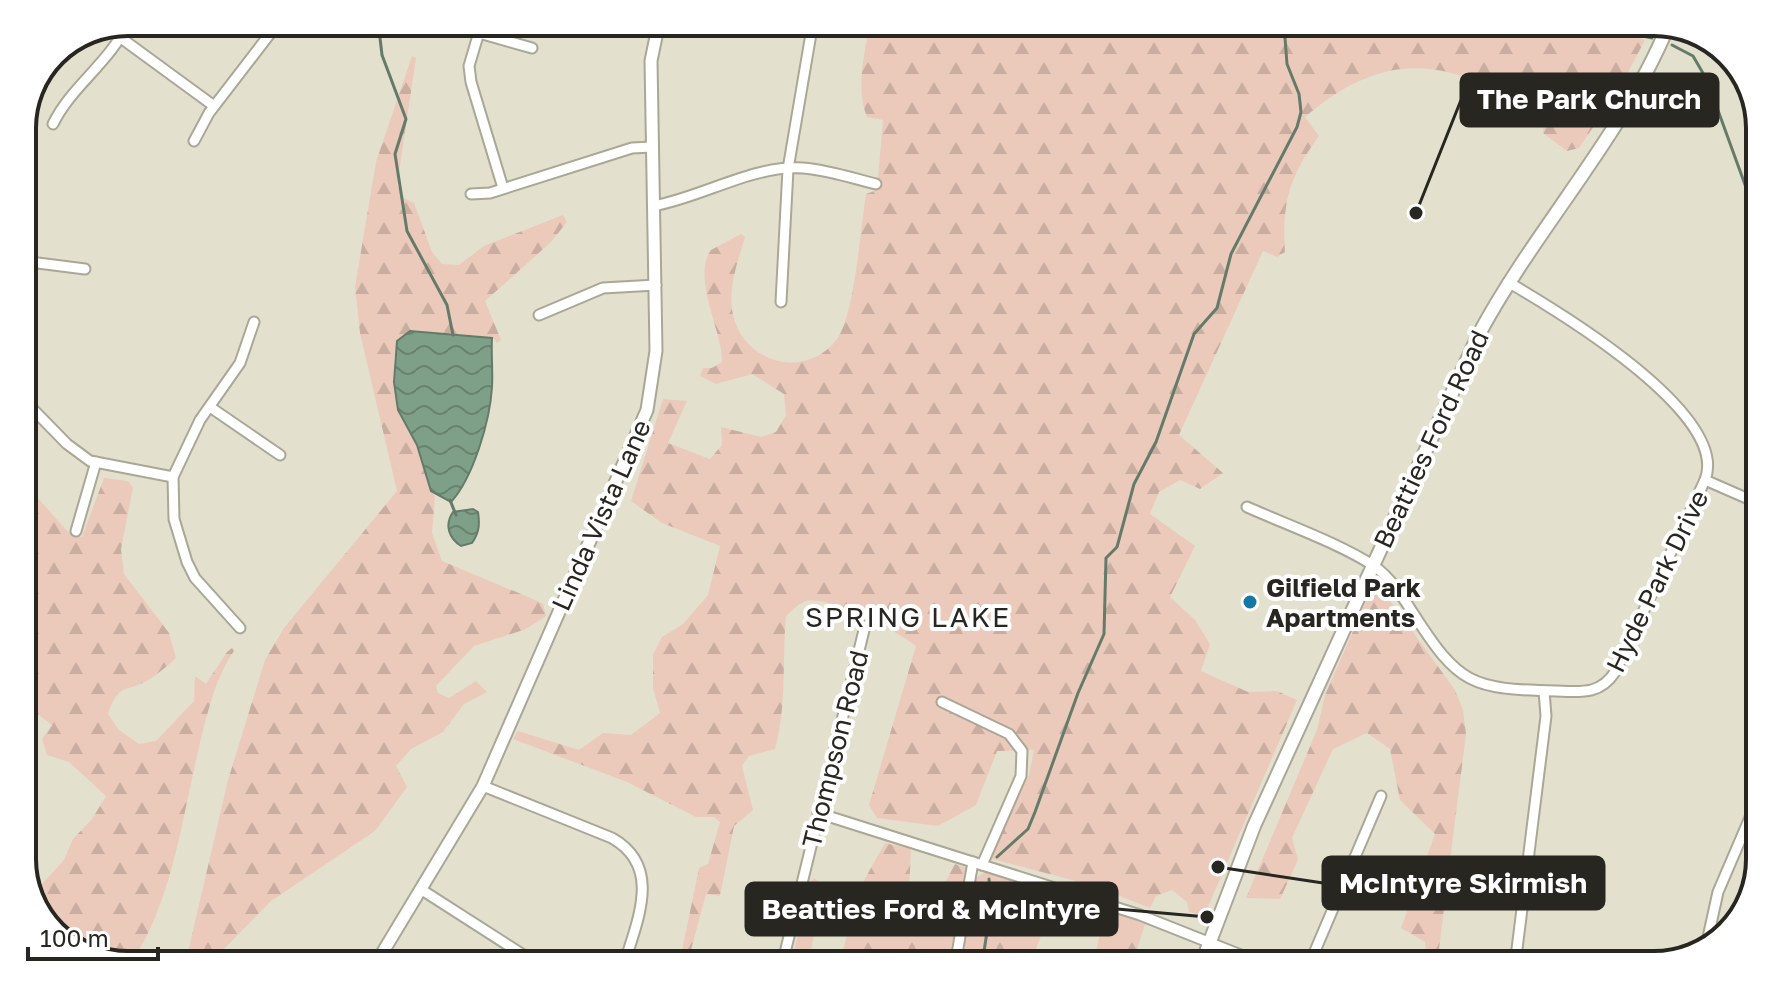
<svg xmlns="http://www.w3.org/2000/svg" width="1782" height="987" font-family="'Golos Text',sans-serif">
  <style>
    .forest { fill: url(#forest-firs) }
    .water { fill: url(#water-waves); stroke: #657b69; stroke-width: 2 }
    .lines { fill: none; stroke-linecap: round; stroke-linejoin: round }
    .stream { stroke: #657b69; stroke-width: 3 }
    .minor-casing { stroke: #aaa796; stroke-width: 13 }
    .tertiary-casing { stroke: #aaa796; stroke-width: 15 }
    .secondary-casing { stroke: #aaa796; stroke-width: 16 }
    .minor { stroke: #fff; stroke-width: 9 }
    .tertiary { stroke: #fff; stroke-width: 11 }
    .secondary { stroke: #fff; stroke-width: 12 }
    .poi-dot { fill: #1578a4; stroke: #fff; stroke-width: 3 }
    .labels { text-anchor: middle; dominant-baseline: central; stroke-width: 8; stroke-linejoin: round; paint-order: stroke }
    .street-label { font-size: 26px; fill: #282620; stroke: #fff }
    .poi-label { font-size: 26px; font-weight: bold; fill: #282620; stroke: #fff; text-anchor: start }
    .neighbourhood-label { font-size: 28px; letter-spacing: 2px; fill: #282620; stroke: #fff }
    .rim { fill: none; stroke: #282620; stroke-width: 4 }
    .leader { fill: none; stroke: #282620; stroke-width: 3 }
    .callout-dot { fill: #282620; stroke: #fff; stroke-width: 3 }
    .callout { fill: #282620; stroke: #282620; stroke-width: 3 }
    .callout-label { font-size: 28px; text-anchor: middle; font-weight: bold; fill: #fff }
  </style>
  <defs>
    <pattern id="forest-firs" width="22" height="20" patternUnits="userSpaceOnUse" patternTransform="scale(2)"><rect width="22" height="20" fill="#ebcabc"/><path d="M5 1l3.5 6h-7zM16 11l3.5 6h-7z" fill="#caada1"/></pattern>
    <pattern id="water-waves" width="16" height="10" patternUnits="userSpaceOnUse" patternTransform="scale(2)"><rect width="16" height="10" fill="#7fa088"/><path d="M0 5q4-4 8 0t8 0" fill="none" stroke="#68826f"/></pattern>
  </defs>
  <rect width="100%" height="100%" fill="#e3e0ce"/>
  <g class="forest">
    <path d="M 870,22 L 1462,22 L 1474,27 L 1529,34 L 1625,34 L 1645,40 L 1619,89 L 1579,148 L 1567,151 L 1543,133 L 1544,121 C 1458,59 1389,44 1305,117 L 1319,136 C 1289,177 1282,202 1285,252 L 1277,257 L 1263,251 L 1179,435 L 1223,473 L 1200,489 L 1180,480 L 1159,492 L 1150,514 L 1195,546 L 1170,597 L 1195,620 L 1210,644 L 1201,671 L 1248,692 L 1277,691 L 1297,700 L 1204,916 L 1189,912 L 1187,902 L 1172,890 L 1156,896 L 1150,908 L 1095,886 L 989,858 L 1029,775 L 1034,750 L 997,751 L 976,805 L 938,826 L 877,818 L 869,805 L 916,646 C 895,630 832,596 806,601 C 799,603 792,611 786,616 C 782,661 787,706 775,749 L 749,756 L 742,766 L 753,810 L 734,826 L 720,896 L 706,894 L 687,965 L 679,965 L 699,868 L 708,864 L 720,822 L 714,817 L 696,817 L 627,782 L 513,739 L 518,731 L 579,750 L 603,733 L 631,735 L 660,713 L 653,688 L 653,655 L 662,637 L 683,624 L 708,595 L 720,546 L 662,523 L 631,501 L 663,399 L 687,401 L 668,443 L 710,459 L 722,445 L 721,427 L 761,437 L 776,432 L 786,415 L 784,394 L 752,374 L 716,384 L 700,376 L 703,368 L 712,368 L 722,362 C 723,332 691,278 711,250 L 741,234 L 745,237 C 738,261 729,284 732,309 C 739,362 805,382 837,339 C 854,317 861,226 866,194 L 877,190 L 883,120 L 867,117 C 855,87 865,52 870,22 Z"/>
    <polygon points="1478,22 1648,22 1634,33 1507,28"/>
    <polygon points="412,56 416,58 397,185 404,198 414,203 432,252 442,264 459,265 484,246 563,215 567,222 551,242 485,301 501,340 497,343 492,337 413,330 394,358 394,382 398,410 417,444 435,496 432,533 442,561 533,599 543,604 546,616 526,629 474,646 436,686 438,693 449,698 476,681 487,692 464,704 443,732 411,749 396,766 407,787 375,831 271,901 222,951 239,965 185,965 228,780 265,660 284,628 397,491 360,333 355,287 376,162"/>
    <path d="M 104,478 L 128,481 L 133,488 L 121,549 L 124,574 L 169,633 L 176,658 C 168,665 159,673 150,679 C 128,693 119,681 108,714 L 119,730 L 139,744 L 156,741 L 194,701 L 195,676 L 206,684 L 227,652 L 232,648 L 234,651 C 215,678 208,712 200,743 C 182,817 173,901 130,965 C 83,957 48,942 32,895 L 64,860 L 73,839 L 92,819 L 106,796 L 69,762 L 47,755 L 42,739 L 52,725 L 36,713 L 22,720 L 22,692 L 29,681 L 22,648 L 22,480 L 67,531 L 82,537 Z"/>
    <polygon points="1381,588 1455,690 1463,710 1466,734 1437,965 1428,965 1425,942 1401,928 1435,834 1400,800 1390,749 1367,733 1333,749 1292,838 1298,860 1280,899 1246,898 1317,730 1325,695 1369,595"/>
    <polygon points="885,843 911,849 909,891 938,896 955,864 966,868 948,965 791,965 809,884 814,878 822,884 811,952 840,962 858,891"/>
    <polygon points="985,872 1057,893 1030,965 961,965 976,878"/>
    <polygon points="1111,912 1145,924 1135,956 1154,965 1093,965 1100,934"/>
  </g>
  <g class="water">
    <path d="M 410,331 L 492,338 C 491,354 493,371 492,387 C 490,421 473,478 451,502 L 431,491 L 417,445 L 398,410 L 394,382 L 397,341 Z"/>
    <path d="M 473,509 L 478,512 C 480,525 479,533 472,543 L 461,546 C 449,538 444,525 453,512 Z"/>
  </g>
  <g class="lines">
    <g class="stream">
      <polyline points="384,22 380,38 382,55 406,119 395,154 407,231 447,305 453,335"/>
      <path d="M 1473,22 C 1530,42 1593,24 1652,38"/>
      <polyline points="1672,45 1693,56 1707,80 1760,226"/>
      <polyline points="450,500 456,515"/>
      <polyline points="997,857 1028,829 1035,812 1078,693 1104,634 1106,558 1117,547 1134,484 1156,442 1194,334 1217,308 1231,254 1297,127 1301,112 1299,94 1287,64 1285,38 1270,22"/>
      <polyline points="982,965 991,905 989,879"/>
    </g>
    <g class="minor-casing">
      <g id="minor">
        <polyline points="482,22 469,66 471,82 503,188"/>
        <polyline points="479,33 532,48"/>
        <polyline points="121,38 214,106"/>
        <path d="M 53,124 C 72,85 111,62 128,22"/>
        <polyline points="194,141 209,113 279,22"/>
        <polyline points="471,194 490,193 632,148 652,147"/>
        <path d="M 653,206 C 703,197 752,165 803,168 C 828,170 852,178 876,184"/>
        <polyline points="22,261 85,269"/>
        <polyline points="781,302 788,169 813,22"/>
        <polyline points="539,315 603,288 656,285"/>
        <polyline points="22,398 67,444 90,461 173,477"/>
        <polyline points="210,407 280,455"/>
        <polyline points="1705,480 1760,504"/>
        <path d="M 1247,507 C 1285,524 1341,544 1374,566 C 1391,578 1402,596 1413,613 C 1459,685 1471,689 1556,691 C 1581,692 1600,695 1615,672 L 1705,480 C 1731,414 1556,310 1508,282"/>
        <polyline points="76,531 96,462"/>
        <polyline points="240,628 195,578 187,562 174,519 173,477 200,420 240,363 254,322"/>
        <polyline points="942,702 1009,734 1022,751 1021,776 982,865"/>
        <path d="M 483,786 L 612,838 C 663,867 637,920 624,965"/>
        <polyline points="818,813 1140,915 1266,965"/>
        <polyline points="422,890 539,965"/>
        <polyline points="1705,951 1718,892 1760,794"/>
        <polyline points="513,965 520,954"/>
        <polyline points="782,965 865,626"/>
        <polyline points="955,965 973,862"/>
        <polyline points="1309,965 1381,796"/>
        <polyline points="1515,965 1546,716 1544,691"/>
      </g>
    </g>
    <g class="tertiary-casing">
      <polyline id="tertiary" points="375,965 483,786 647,410 656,351 651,61 659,22"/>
    </g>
    <g class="secondary-casing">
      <path id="secondary" d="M 1201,965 L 1254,826 L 1479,334 C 1536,228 1622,137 1668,26"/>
    </g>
    <use href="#minor" class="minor"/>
    <use href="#tertiary" class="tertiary"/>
    <use href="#secondary" class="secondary"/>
  </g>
  <circle class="poi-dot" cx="1250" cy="602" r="8"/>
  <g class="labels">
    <g class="street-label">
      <text transform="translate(1431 439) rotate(-65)">Beatties Ford Road</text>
      <text transform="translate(601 515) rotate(-66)">Linda Vista Lane</text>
      <text transform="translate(1657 581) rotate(-64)">Hyde Park Drive</text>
      <text transform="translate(835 749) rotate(-76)">Thompson Road</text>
    </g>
    <g class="poi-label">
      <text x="1266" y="587">Gilfield Park<tspan x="1266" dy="30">Apartments</tspan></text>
    </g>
    <g class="neighbourhood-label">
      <text x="908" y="616">SPRING LAKE</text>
    </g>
  </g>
  <path d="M0 0H1782V987H0ZM128 36H1654A92 92 0 0 1 1746 128V859A92 92 0 0 1 1654 951H128A92 92 0 0 1 36 859V128A92 92 0 0 1 128 36Z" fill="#fff" fill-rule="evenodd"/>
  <path class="rim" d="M128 36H1654A92 92 0 0 1 1746 128V859A92 92 0 0 1 1654 951H128A92 92 0 0 1 36 859V128A92 92 0 0 1 128 36Z"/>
  <path class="leader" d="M1416 213L1461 100M1218 867L1323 883M1207 917L1117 909"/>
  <g class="callout-dot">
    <circle cx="1416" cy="213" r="8"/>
    <circle cx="1218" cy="867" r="8"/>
    <circle cx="1207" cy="917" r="8"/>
  </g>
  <g class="callout">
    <rect x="1461" y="74" width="257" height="52" rx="8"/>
    <rect x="1323" y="857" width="281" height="52" rx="8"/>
    <rect x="746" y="883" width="371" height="52" rx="8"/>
  </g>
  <g class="callout-label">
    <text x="1589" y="109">The Park Church</text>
    <text x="1463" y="893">McIntyre Skirmish</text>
    <text x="931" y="919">Beatties Ford &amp; McIntyre</text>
  </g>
  <path d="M28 947v12h130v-12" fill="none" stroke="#282620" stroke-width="4"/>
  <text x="40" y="947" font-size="24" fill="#282620" stroke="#ffffff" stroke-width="6" paint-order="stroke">100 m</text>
</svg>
